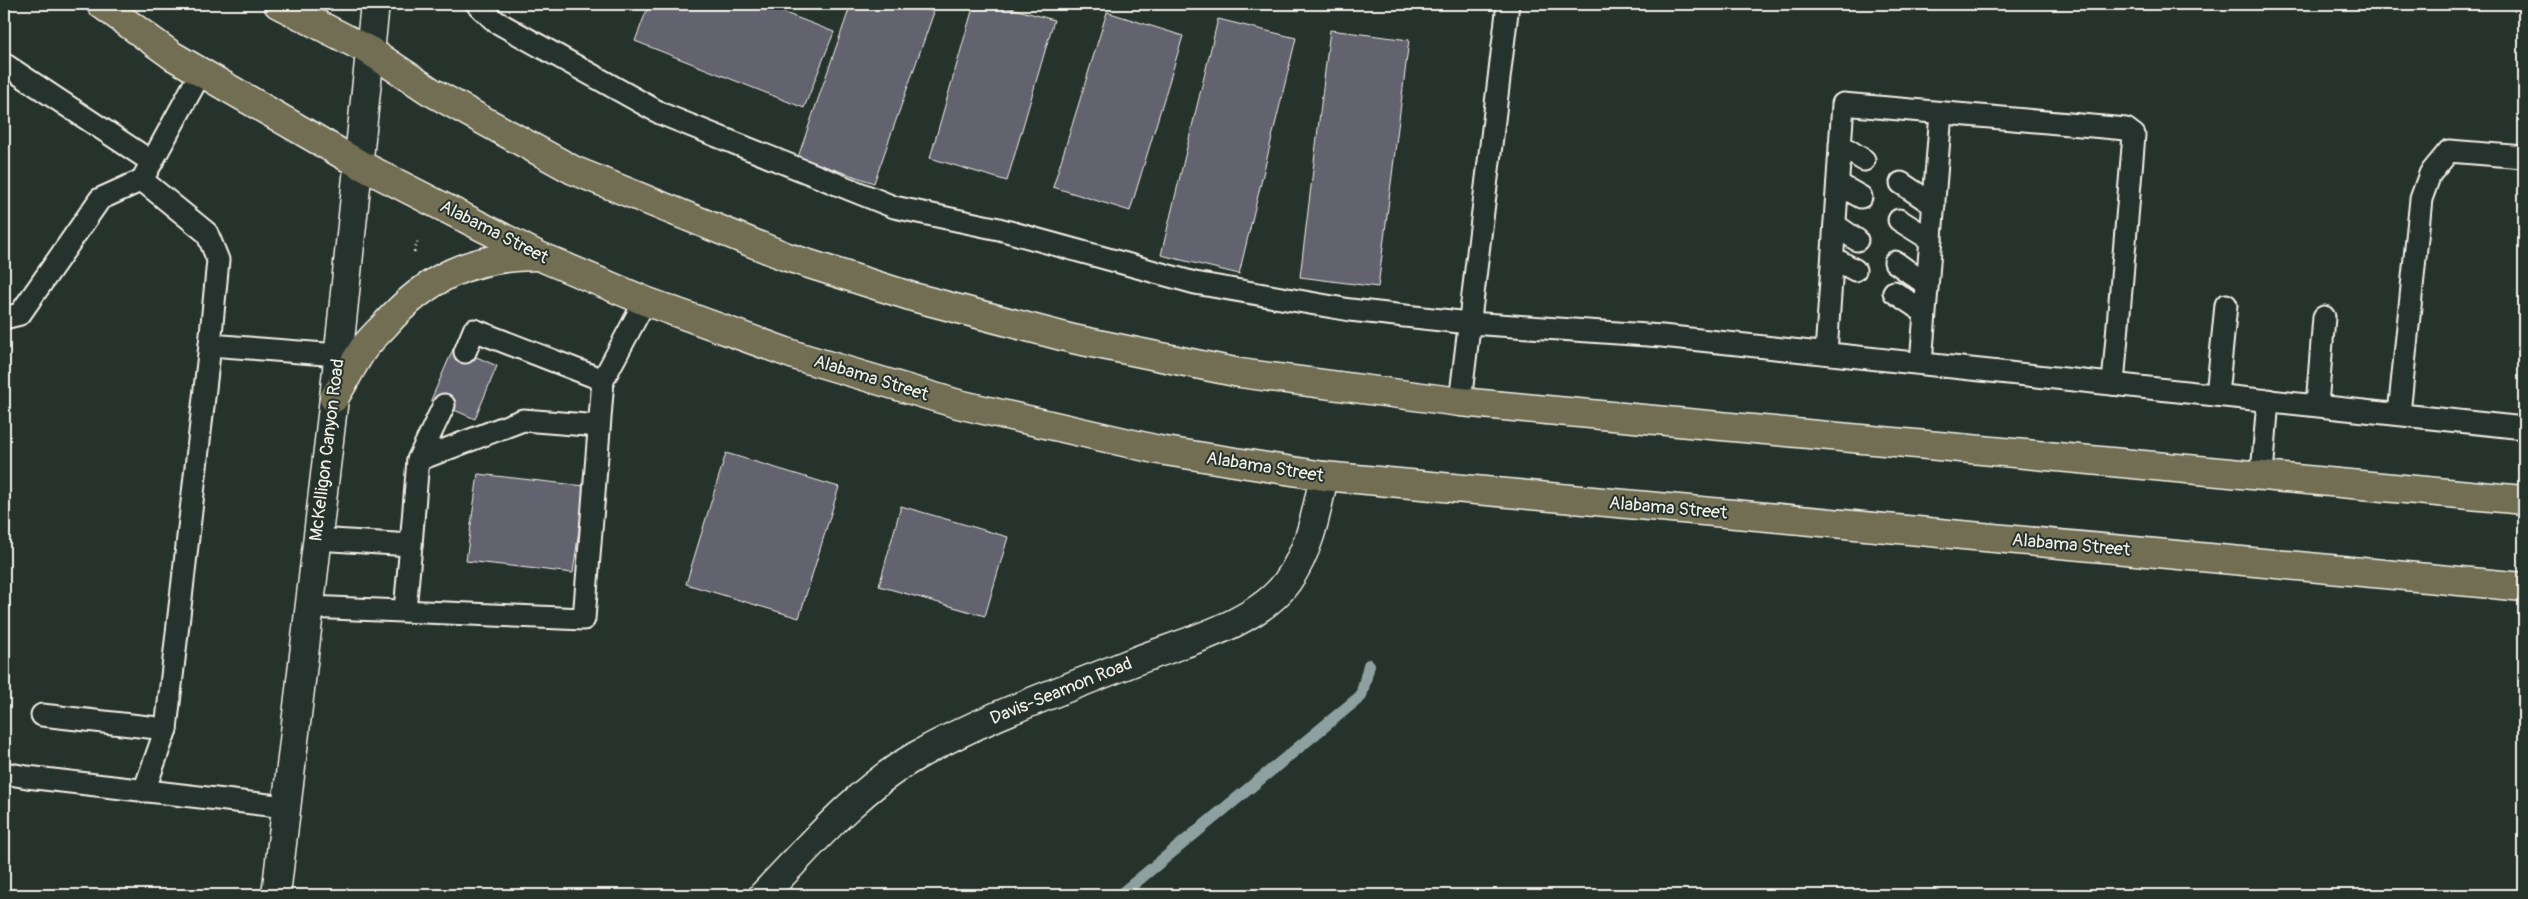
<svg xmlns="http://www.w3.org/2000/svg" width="2528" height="899" font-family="Pangolin,sans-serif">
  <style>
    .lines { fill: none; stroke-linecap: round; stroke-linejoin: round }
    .stream { stroke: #8ea0a0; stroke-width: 12 }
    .building { fill: #636370; stroke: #f4f1e8 }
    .lane-casing { stroke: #f4f1e8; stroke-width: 25 }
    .street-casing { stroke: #f4f1e8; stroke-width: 31 }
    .primary-casing { stroke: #f4f1e8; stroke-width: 31 }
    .path { stroke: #f4f1e8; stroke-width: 3; stroke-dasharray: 1 4; stroke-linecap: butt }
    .lane { stroke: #26332d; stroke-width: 21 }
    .street { stroke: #26332d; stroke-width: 28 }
    .primary { stroke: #726e52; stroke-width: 28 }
    .labels { text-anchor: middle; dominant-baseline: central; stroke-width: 4; stroke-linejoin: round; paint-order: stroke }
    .street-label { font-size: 18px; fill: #f4f1e8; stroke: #26332d }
  </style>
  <rect width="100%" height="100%" fill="#26332d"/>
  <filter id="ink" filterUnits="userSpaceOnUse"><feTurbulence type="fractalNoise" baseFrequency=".02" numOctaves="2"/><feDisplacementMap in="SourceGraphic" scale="10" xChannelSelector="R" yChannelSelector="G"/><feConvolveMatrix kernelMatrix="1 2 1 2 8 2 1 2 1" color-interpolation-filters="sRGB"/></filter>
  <g filter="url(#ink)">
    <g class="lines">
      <polyline class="stream" points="1120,895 1361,696 1369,665"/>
    </g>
    <g class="building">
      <polygon points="649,4 762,4 834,32 804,108 635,41"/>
      <polygon points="851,4 909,4 934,12 874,183 798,157"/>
      <polygon points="974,4 996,4 1054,20 1007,181 930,158"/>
      <polygon points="1107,12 1183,36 1130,211 1053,187"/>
      <polygon points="1218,19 1296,38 1239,274 1161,255"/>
      <polygon points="1330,30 1409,40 1378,287 1300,277"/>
      <polygon points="454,347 497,366 475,419 431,400"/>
      <polygon points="726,453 839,487 799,618 686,584"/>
      <polygon points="478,474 585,486 573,573 466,561"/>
      <polygon points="901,506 1008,537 985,616 879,586"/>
    </g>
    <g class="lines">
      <g class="lane-casing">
        <g id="lane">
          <polyline points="477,4 495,21 662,114 894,207 999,229 1195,283 1350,310 1469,323 1662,336 2524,428"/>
          <polyline points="4,64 152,162"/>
          <polyline points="201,72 142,180 207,233 218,260 210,345"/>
          <polyline points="1840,145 1864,160"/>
          <polyline points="1901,183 1934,205"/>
          <polyline points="1838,184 1861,197"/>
          <polyline points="1899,220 1931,240"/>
          <polyline points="1835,225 1857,240"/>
          <polyline points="1833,258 1855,270"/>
          <polyline points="1895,262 1927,285"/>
          <polyline points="1894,292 1924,312"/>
          <polyline points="4,318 20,314 100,199 142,180"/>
          <polyline points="465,352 474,330 603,380"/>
          <polyline points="1826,353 1843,104 2126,129 2134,135 2113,384"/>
          <polyline points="1921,363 1941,113"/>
          <polyline points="2217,395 2226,305"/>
          <polyline points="1460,402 1508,4"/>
          <polyline points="2317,405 2324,317"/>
          <polyline points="2399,414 2421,199 2430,174 2449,151 2524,157"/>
          <polyline points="418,460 523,420 599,426"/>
          <polyline points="2262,474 2268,400"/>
          <polyline points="317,539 411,545 418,460 444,405"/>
          <polyline points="309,607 584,619 603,380 645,301"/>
          <polyline points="405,610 411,545"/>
          <polyline points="42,715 166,729 210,345 338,355"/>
          <polyline points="4,773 27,777 286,807"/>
          <polyline points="144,791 166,729"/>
        </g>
      </g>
      <g class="street-casing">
        <g id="street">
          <polyline points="276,895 334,398 375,4"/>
          <path d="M 763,895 C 811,845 856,791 916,756 C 986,716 1064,690 1138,660 C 1185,642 1257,624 1287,582 C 1310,550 1316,514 1324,476"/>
        </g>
      </g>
      <g class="primary-casing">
        <g id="primary">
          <polyline points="101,4 173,56 359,164 539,256 645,301 800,357 958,404 1159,450 1324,476 2524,587"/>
          <polyline points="278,4 370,51 430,91 573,170 787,257 913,297 1073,339 1240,373 1460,402 2524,500"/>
          <path d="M 334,398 C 344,382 353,364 363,349 C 369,341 377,333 384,326 C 427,277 472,256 537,256"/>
        </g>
      </g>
      <polyline class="path" points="414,252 419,239"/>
      <use href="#lane" class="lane"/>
      <use href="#street" class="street"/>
      <use href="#primary" class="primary"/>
    </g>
  </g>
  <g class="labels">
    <g class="street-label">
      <text transform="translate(494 232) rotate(27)">Alabama Street</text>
      <text transform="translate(871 378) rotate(17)">Alabama Street</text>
      <text transform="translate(327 450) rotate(-83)">McKelligon Canyon Road</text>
      <text transform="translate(1265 467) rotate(9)">Alabama Street</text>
      <text transform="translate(1668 508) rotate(5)">Alabama Street</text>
      <text transform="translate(2071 545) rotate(5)">Alabama Street</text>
      <text transform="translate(1061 691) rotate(-22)">Davis-Seamon Road</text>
    </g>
  </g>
  <rect width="2528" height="899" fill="none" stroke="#26332d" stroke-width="20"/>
  <rect x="10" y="10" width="2508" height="879" fill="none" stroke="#f4f1e8" stroke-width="2" filter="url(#ink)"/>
</svg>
